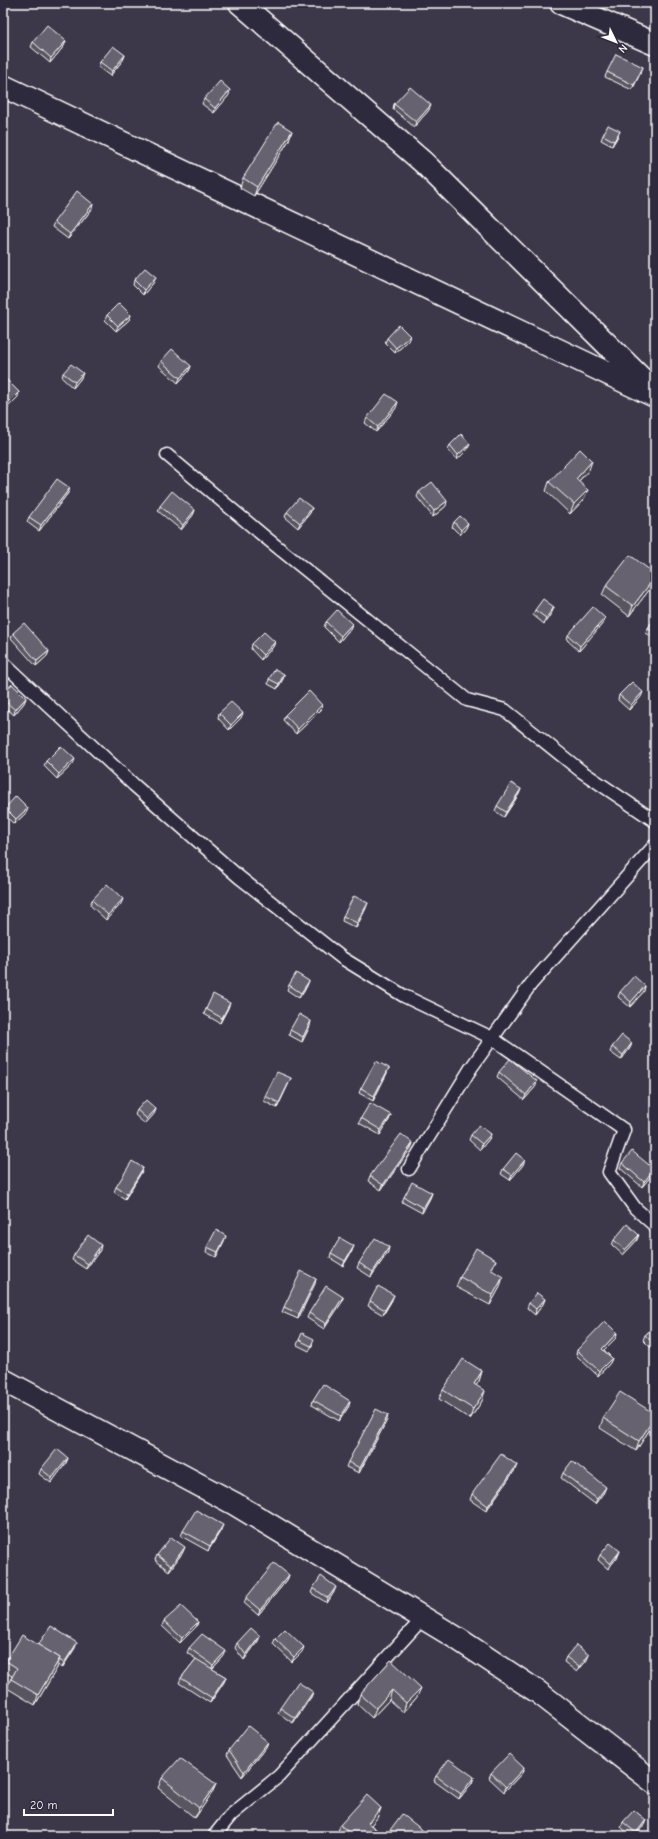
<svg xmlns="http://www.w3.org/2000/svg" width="658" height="1839" font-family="'Comic Neue',sans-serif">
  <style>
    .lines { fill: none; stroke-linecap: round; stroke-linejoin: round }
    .service-casing { stroke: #fff; stroke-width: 15 }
    .minor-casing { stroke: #fff; stroke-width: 25 }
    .service { stroke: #2f2a3d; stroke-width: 12 }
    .minor { stroke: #2f2a3d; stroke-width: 22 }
    .wall { fill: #585460; stroke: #fff }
    .shaded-wall { fill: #47454e; stroke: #fff }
    .building { fill: #666270; stroke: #fff }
  </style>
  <rect width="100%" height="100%" fill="#3c3749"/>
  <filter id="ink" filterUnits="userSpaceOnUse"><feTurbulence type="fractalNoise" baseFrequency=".025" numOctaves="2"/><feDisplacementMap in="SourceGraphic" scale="8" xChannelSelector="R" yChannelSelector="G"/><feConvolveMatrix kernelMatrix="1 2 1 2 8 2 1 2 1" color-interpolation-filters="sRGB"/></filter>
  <g filter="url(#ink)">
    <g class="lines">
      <g class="service-casing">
        <g id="service">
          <polyline points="167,455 265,537 467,700 505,710 581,771 655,821"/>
          <polyline points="3,663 134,785 239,877 342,958 404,996 492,1038 624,1130 609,1172 635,1208 655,1226"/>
          <polyline points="409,1169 471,1068 531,984 655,845"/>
          <polyline points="214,1836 231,1815 279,1776 423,1618"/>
        </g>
      </g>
      <g class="minor-casing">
        <g id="minor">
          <polyline points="240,3 424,163 651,388"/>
          <polyline points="561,3 655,44"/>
          <polyline points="3,86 655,396"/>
          <polyline points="3,1380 235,1504 458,1639 538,1692 655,1783"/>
        </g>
      </g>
      <use href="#service" class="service"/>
      <use href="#minor" class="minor"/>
    </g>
    <g class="wall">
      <polygon points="66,41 64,46 50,63 31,47 33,42"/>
      <polygon points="125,55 123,60 110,76 98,67 100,62"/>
      <polygon points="643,67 632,90 605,77 607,72"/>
      <polygon points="229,95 214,113 202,104 204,99"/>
      <polygon points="394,104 429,110 414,127 393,109"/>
      <polygon points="603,135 618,136 612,146 601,140"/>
      <polygon points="289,140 254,196 240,188 243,178"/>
      <polygon points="92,209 68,239 52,227 54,222"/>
      <polygon points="134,280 154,282 143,295 133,285"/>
      <polygon points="107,315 131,315 129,320 116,331 105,320"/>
      <polygon points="387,338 408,341 395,353 385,343"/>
      <polygon points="161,361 191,366 189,371 178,383 159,366"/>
      <polygon points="63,373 81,378 73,388 62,378"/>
      <polygon points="396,408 376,432 365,423 367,418"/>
      <polygon points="450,445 468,449 457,460 448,450"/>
      <polygon points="589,470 579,481 584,499 570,514 546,491 549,482"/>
      <polygon points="70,488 68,493 39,531 27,522 29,517"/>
      <polygon points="419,492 446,506 433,517 417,497"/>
      <polygon points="160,506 195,510 193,515 181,530 158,511"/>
      <polygon points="312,508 310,513 298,528 285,517 287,512"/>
      <polygon points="454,522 468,523 466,528 460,535 452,527"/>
      <polygon points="655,574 655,578 653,585 629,616 602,595 606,586"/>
      <polygon points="554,607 552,612 544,624 533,615 535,610"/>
      <polygon points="655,617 655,639 646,633 648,628"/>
      <polygon points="326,622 352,624 350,629 339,642 324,627"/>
      <polygon points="603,623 579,651 567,640 568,635"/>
      <polygon points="13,633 49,651 47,656 36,666 11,638"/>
      <polygon points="275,642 273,647 261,660 251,649 252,644"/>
      <polygon points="284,674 283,679 277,689 268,684 269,679"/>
      <polygon points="3,694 26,698 24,703 14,715 3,706"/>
      <polygon points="619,695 641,697 629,710 618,700"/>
      <polygon points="322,705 321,710 296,734 283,720 285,715"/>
      <polygon points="219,713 241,718 229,730 218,718"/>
      <polygon points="655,713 655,720 653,719"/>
      <polygon points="46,761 73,764 57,779 44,766"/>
      <polygon points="521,789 519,794 504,817 495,811 497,806"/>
      <polygon points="5,808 28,808 26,813 14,824 3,814"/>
      <polygon points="92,900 121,904 106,920 90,905"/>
      <polygon points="366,908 356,928 342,921 343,916"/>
      <polygon points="289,985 307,986 299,998 287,990"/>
      <polygon points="645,986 644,991 630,1007 618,997 620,992"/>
      <polygon points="228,1008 220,1023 204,1014 206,1009"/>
      <polygon points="310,1026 302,1042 289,1035 290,1030"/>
      <polygon points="632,1043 630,1048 621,1060 610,1052 612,1047"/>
      <polygon points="499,1072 536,1086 524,1100 497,1077"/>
      <polygon points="387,1073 373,1101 359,1093 361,1088"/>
      <polygon points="291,1078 277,1108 264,1101 265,1096"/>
      <polygon points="156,1109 154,1114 145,1124 135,1115 137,1110"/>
      <polygon points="391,1115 389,1120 380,1135 359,1123 361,1118"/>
      <polygon points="491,1134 489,1139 480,1150 469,1140 471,1135"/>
      <polygon points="413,1143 411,1148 381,1190 368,1181 370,1176"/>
      <polygon points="622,1163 652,1175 642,1187 620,1168"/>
      <polygon points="523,1165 510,1180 501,1174 503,1169"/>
      <polygon points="143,1168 141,1173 125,1199 114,1192 116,1187"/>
      <polygon points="432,1193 430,1198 422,1213 402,1202 404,1197"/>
      <polygon points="614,1240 637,1240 623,1255 612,1245"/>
      <polygon points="224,1241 216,1257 206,1252 207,1247"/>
      <polygon points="100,1250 86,1269 72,1260 74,1255"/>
      <polygon points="352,1251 343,1266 330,1258 331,1253"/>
      <polygon points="388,1252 371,1277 357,1268 359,1263"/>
      <polygon points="492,1270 500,1287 490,1305 456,1287 460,1277"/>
      <polygon points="316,1279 298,1319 282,1312 284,1307"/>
      <polygon points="343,1297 342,1302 324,1329 307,1318 309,1313"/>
      <polygon points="545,1299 543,1304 535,1315 527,1308 529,1303"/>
      <polygon points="392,1300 383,1315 368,1306 370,1301"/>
      <polygon points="655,1326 655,1352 643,1340 645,1335"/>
      <polygon points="616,1338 604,1350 612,1358 610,1363 598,1376 576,1355 577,1350"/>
      <polygon points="299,1340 313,1344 309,1351 297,1345"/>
      <polygon points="482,1371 479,1381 476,1385 482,1401 470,1419 439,1399 443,1390"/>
      <polygon points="313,1400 349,1406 339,1421 312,1405"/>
      <polygon points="655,1414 655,1418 653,1424 636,1451 600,1428 603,1418"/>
      <polygon points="387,1420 359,1473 346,1467 348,1462"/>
      <polygon points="68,1458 66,1463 51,1483 39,1474 41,1469"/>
      <polygon points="515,1470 486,1511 470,1500 472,1494"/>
      <polygon points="563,1473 604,1492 595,1504 561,1478"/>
      <polygon points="221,1530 208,1551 181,1536 183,1531"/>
      <polygon points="620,1551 618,1556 608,1569 598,1560 600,1555"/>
      <polygon points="183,1552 169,1571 155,1560 157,1555"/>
      <polygon points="289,1575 287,1580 258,1615 244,1603 246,1598"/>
      <polygon points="313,1588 334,1592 327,1603 311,1593"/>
      <polygon points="164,1621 198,1622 196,1627 180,1643 162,1626"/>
      <polygon points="260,1636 258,1641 244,1660 235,1648 237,1643"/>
      <polygon points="275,1639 302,1652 292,1662 273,1644"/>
      <polygon points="38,1645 75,1648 62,1668 58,1665 57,1668 35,1705 7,1688 12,1676 3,1671 3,1670 6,1661"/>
      <polygon points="189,1648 224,1656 212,1669 226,1677 224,1682 210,1703 179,1683 181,1678 196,1659 187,1653"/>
      <polygon points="566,1657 587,1660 577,1672 564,1662"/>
      <polygon points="391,1660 417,1697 403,1713 389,1700 372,1718 357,1704 360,1694"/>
      <polygon points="313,1692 311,1697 293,1723 278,1713 280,1708"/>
      <polygon points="268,1742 266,1747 242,1777 227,1755 229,1750"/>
      <polygon points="524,1768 522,1773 504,1792 489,1778 491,1773"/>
      <polygon points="436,1776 474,1777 472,1783 459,1799 434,1781"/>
      <polygon points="162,1778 216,1784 212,1793 195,1818 158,1788"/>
      <polygon points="381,1808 377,1818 371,1825 379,1832 377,1836 338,1836 337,1835 340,1825"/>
      <polygon points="646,1820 644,1825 635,1836 631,1836 621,1827 623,1822"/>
      <polygon points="390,1830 426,1833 425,1836 389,1836 388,1835"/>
    </g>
    <g class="shaded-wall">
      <polygon points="66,41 64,46 50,63 51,58"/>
      <polygon points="125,55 123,60 110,76 112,71"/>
      <polygon points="643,67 641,72 632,90 634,85"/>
      <polygon points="230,90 229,95 214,113 215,108"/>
      <polygon points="431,105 429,110 414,127 416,122"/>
      <polygon points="292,131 289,140 254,196 257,187"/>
      <polygon points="620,131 618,136 612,146 614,141"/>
      <polygon points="93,204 92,209 68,239 70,234"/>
      <polygon points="156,277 154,282 143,295 144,290"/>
      <polygon points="131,315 129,320 116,331 118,326"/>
      <polygon points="410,336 408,341 395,353 396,348"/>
      <polygon points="191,366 189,371 178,383 180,378"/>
      <polygon points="83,373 81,378 73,388 75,382"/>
      <polygon points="19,392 18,397 3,412 3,408"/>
      <polygon points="398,402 396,408 376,432 378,427"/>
      <polygon points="470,444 468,449 457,460 458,455"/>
      <polygon points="592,461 589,470 572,488 576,479"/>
      <polygon points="70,488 68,493 39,531 41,525"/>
      <polygon points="588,490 584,499 570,514 574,504"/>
      <polygon points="447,501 446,506 433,517 434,511"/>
      <polygon points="312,508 310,513 298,528 300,523"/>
      <polygon points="195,510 193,515 181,530 183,525"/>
      <polygon points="468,523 466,528 460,535 461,530"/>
      <polygon points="655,577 653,585 629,616 633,606"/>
      <polygon points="554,607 552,612 544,624 546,618"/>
      <polygon points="605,618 603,623 579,651 580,646"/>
      <polygon points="352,624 350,629 339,642 341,636"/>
      <polygon points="275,642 273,647 261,660 263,655"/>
      <polygon points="49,651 47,656 36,666 37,661"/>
      <polygon points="284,674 283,679 277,689 279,684"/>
      <polygon points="643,692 641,697 629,710 631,705"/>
      <polygon points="26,698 24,703 14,715 15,710"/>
      <polygon points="322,705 321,710 296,734 298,729"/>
      <polygon points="243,713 241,718 229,730 231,725"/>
      <polygon points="75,759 73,764 57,779 59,774"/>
      <polygon points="521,789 519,794 504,817 506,812"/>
      <polygon points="28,808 26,813 14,824 16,819"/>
      <polygon points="123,899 121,904 106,920 108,915"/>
      <polygon points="368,903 366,908 356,928 357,923"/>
      <polygon points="309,981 307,986 299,998 301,993"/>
      <polygon points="645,986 644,991 630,1007 631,1002"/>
      <polygon points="230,1003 228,1008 220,1023 222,1018"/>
      <polygon points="311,1021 310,1026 302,1042 303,1037"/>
      <polygon points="632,1043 630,1048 621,1060 623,1055"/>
      <polygon points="389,1068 387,1073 373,1101 374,1096"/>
      <polygon points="291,1078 289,1083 277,1108 279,1103"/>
      <polygon points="537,1081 536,1086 524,1100 526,1095"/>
      <polygon points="156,1109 154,1114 145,1124 147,1119"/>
      <polygon points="391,1115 389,1120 380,1135 381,1130"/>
      <polygon points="491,1134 489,1139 480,1150 482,1144"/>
      <polygon points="413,1143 411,1148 381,1190 383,1185"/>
      <polygon points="525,1160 523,1165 510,1180 512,1175"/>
      <polygon points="143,1168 141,1173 125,1199 127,1194"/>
      <polygon points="654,1169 652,1175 642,1187 644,1182"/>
      <polygon points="432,1193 430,1198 422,1213 423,1208"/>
      <polygon points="639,1235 637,1240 623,1255 625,1250"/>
      <polygon points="226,1236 224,1241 216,1257 218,1252"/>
      <polygon points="101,1245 100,1250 86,1269 88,1264"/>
      <polygon points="354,1246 352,1251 343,1266 345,1261"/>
      <polygon points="389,1247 388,1252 371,1277 373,1272"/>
      <polygon points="496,1260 492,1269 487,1279 490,1269"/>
      <polygon points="503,1277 500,1287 490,1305 493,1295"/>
      <polygon points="316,1279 315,1284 298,1319 299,1314"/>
      <polygon points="394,1295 392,1300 383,1315 385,1310"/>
      <polygon points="343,1297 342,1302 324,1329 326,1324"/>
      <polygon points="545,1299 543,1304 535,1315 536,1309"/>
      <polygon points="617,1333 616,1338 600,1354 602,1349"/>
      <polygon points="612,1358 610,1363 598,1376 599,1371"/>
      <polygon points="482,1371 479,1381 471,1394 474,1384"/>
      <polygon points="485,1391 482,1401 470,1419 473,1409"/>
      <polygon points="350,1401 349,1406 339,1421 341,1416"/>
      <polygon points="388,1415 387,1420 359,1473 360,1468"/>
      <polygon points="655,1417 653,1424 636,1451 639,1441"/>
      <polygon points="68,1458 66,1463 51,1483 52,1478"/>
      <polygon points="517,1465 515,1470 486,1511 488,1506"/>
      <polygon points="606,1487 604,1492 595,1504 597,1499"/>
      <polygon points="223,1525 221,1530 208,1551 210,1546"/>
      <polygon points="185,1547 183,1552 169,1571 171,1566"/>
      <polygon points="620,1551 618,1556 608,1569 610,1564"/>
      <polygon points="289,1575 287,1580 258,1615 260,1610"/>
      <polygon points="336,1587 334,1592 327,1603 328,1598"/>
      <polygon points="198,1622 196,1627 180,1643 182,1638"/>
      <polygon points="260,1636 258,1641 244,1660 246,1655"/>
      <polygon points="77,1643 75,1648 62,1668 64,1663"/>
      <polygon points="304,1647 302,1652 292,1662 294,1657"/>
      <polygon points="226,1651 224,1656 211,1670 213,1665"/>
      <polygon points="589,1655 587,1660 577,1672 579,1667"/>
      <polygon points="60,1658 57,1668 35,1705 38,1695"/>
      <polygon points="226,1677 224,1682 210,1703 212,1698"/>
      <polygon points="421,1688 417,1697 403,1713 406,1703"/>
      <polygon points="392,1690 389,1700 372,1718 376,1708"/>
      <polygon points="313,1692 311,1697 293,1723 295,1718"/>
      <polygon points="268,1742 266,1747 242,1777 244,1772"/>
      <polygon points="524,1768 522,1773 504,1792 506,1787"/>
      <polygon points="474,1777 472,1783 459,1799 461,1794"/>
      <polygon points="216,1784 212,1793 195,1818 199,1808"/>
      <polygon points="381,1808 377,1818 365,1832 368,1823"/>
      <polygon points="646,1820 644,1825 635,1836 634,1836 636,1833"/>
    </g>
    <g class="building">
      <polygon points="47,25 66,41 51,58 33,42"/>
      <polygon points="113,46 125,55 112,71 100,62"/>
      <polygon points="616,54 643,67 634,85 607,72"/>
      <polygon points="220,81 230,90 215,108 204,99"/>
      <polygon points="410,87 431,105 416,122 394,104"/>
      <polygon points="278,122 292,131 257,187 243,178"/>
      <polygon points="608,125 620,131 614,141 603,135"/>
      <polygon points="77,191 93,204 70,234 54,222"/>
      <polygon points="145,268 156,277 144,290 134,280"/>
      <polygon points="119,303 131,315 118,326 107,315"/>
      <polygon points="399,325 410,336 396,348 387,338"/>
      <polygon points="172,349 191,366 180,378 161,361"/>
      <polygon points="71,364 83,373 75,382 63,373"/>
      <polygon points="6,379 19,392 3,408 3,382"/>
      <polygon points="386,394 398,402 378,427 367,418"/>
      <polygon points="461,434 470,444 458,455 450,445"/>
      <polygon points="580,449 592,461 576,479 588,490 574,504 549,482"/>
      <polygon points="57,479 70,488 41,525 29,517"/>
      <polygon points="432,482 447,501 434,511 419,492"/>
      <polygon points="172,491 195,510 183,525 160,506"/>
      <polygon points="299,498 312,508 300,523 287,512"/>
      <polygon points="460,516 468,523 461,530 454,522"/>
      <polygon points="630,555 655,574 655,577 633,606 606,586"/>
      <polygon points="543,599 554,607 546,618 535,610"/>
      <polygon points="593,607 605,618 580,646 568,635"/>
      <polygon points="337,610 352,624 341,636 326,622"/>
      <polygon points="655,617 655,633 648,628"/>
      <polygon points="24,623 49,651 37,661 13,633"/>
      <polygon points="264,632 275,642 263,655 252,644"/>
      <polygon points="275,669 284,674 279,684 269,679"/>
      <polygon points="632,682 643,692 631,705 619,695"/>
      <polygon points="12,684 26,698 15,710 3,699 3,694"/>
      <polygon points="309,691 322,705 298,729 285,715"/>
      <polygon points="231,702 243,713 231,725 219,713"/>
      <polygon points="61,746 75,759 59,774 46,761"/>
      <polygon points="511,783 521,789 506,812 497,806"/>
      <polygon points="16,796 28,808 16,819 5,808"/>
      <polygon points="107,884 123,899 108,915 92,900"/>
      <polygon points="354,896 368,903 357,923 343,916"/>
      <polygon points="296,973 309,981 301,993 289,985"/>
      <polygon points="634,976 645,986 631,1002 620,992"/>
      <polygon points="213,994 230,1003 222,1018 206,1009"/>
      <polygon points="299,1014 311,1021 303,1037 290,1030"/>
      <polygon points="622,1035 632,1043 623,1055 612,1047"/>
      <polygon points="510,1059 537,1081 526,1095 499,1072"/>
      <polygon points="376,1061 389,1068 374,1096 361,1088"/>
      <polygon points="277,1072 291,1078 279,1103 265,1096"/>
      <polygon points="146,1100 156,1109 147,1119 137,1110"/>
      <polygon points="370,1103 391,1115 381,1130 361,1118"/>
      <polygon points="479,1125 491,1134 482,1144 471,1135"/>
      <polygon points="401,1134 413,1143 383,1185 370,1176"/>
      <polygon points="632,1151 654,1169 644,1182 622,1163"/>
      <polygon points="516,1153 525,1160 512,1175 503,1169"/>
      <polygon points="132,1161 143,1168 127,1194 116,1187"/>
      <polygon points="412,1182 432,1193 423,1208 404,1197"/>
      <polygon points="627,1224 639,1235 625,1250 614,1240"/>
      <polygon points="216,1230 226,1236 218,1252 207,1247"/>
      <polygon points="88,1235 101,1245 88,1264 74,1255"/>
      <polygon points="340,1238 354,1246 345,1261 331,1253"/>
      <polygon points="375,1238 389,1247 373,1272 359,1263"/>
      <polygon points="476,1248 496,1260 490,1269 503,1277 493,1295 460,1277"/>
      <polygon points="301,1271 316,1279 299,1314 284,1307"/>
      <polygon points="326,1286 343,1297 326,1324 309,1313"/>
      <polygon points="378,1286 394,1295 385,1310 370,1301"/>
      <polygon points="537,1293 545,1299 536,1309 529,1303"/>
      <polygon points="605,1321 617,1333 602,1349 612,1358 599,1371 577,1350"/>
      <polygon points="655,1326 655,1345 645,1335"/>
      <polygon points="302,1333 314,1339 311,1346 299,1340"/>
      <polygon points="463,1359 482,1371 474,1384 485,1391 473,1409 443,1390"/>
      <polygon points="323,1384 350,1401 341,1416 313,1400"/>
      <polygon points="620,1392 655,1414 655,1417 639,1441 603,1418"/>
      <polygon points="376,1409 388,1415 360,1468 348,1462"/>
      <polygon points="57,1449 68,1458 52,1478 41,1469"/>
      <polygon points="501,1454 517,1465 488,1506 472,1494"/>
      <polygon points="572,1461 606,1487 597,1499 563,1473"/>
      <polygon points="196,1510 223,1525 210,1546 183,1531"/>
      <polygon points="171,1537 185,1547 171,1566 157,1555"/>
      <polygon points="610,1543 620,1551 610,1564 600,1555"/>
      <polygon points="274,1563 289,1575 260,1610 246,1598"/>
      <polygon points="321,1576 336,1587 328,1598 313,1588"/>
      <polygon points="181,1606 198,1622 182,1638 164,1621"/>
      <polygon points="51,1626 77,1643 64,1663 59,1660 60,1658 38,1645"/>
      <polygon points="251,1628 260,1636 246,1655 237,1643"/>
      <polygon points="285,1629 304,1647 294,1657 275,1639"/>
      <polygon points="202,1634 226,1651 213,1665 189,1648"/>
      <polygon points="22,1635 60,1658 38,1695 11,1679 17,1668 6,1661"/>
      <polygon points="576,1645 589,1655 579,1667 566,1657"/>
      <polygon points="196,1659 226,1677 212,1698 181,1678"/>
      <polygon points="391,1660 421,1688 406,1703 392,1690 376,1708 360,1694"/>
      <polygon points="298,1682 313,1692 295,1718 280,1708"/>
      <polygon points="248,1726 268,1742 244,1772 229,1750"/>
      <polygon points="509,1754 524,1768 506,1787 491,1773"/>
      <polygon points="180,1758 216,1784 199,1808 162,1778"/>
      <polygon points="449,1759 474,1777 461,1794 436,1776"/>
      <polygon points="367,1795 381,1808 368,1823 379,1832 375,1836 353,1836 340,1825"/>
      <polygon points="634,1810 646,1820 636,1833 623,1822"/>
      <polygon points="402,1814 426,1833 424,1836 398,1836 390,1830"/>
    </g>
  </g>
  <rect width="658" height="1839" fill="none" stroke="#2f2a3d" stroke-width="16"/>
  <rect x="8" y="8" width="642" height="1823" fill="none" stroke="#fff" stroke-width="1.5" filter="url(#ink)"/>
  <g transform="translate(616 42) rotate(133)" stroke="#2f2a3d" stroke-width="3" paint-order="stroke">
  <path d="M0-3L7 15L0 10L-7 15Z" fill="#ffffff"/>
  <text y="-6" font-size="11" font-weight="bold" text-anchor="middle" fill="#ffffff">N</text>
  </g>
  <path d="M24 1809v6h89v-6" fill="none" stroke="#ffffff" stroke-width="2"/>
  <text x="30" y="1809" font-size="12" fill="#ffffff" stroke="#2f2a3d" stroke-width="3" paint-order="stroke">20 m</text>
</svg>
